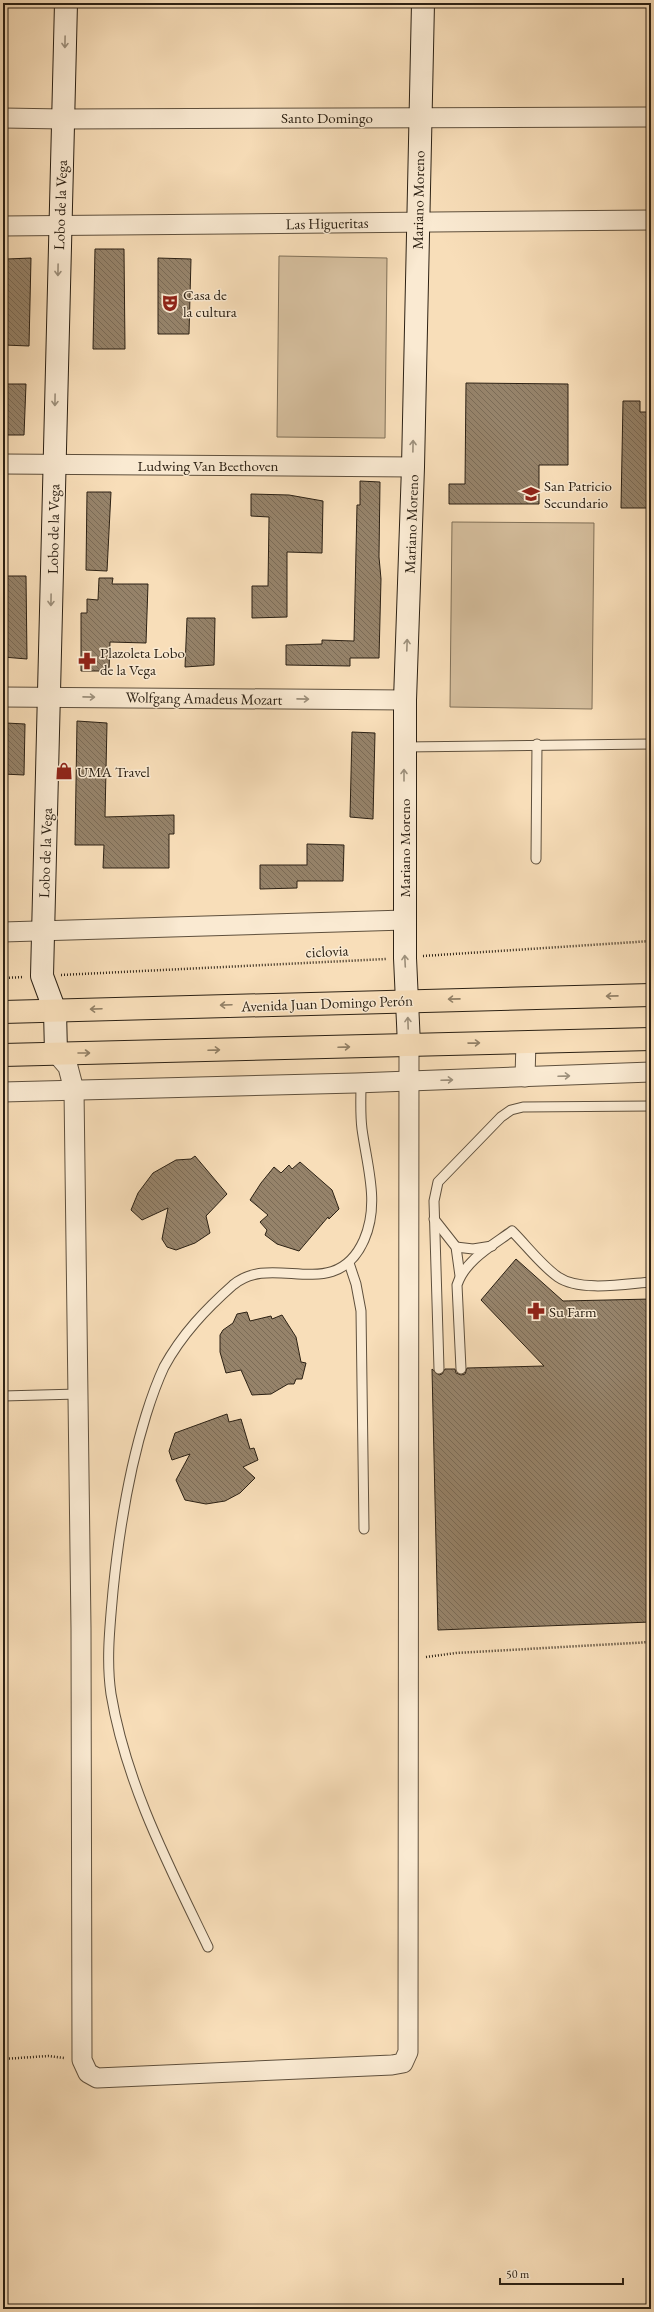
<svg xmlns="http://www.w3.org/2000/svg" width="654" height="2312" font-family="'EB Garamond',serif">
  <style>
    .park { fill: #d5be9d; stroke: #807058 }
    .building { fill: url(#building-back-hatch); stroke: #2c2114 }
    .lines { fill: none; stroke-linecap: round; stroke-linejoin: round }
    .lane-casing { stroke: #5f503d; stroke-width: 11 }
    .street-casing { stroke: #5f503d; stroke-width: 21 }
    .secondary-casing { stroke: #2c2114; stroke-width: 24 }
    .primary-casing { stroke: #2c2114; stroke-width: 24 }
    .path { stroke: #2c2114; stroke-width: 2.5; stroke-dasharray: 1 2; stroke-linecap: butt }
    .lane { stroke: #faead2; stroke-width: 9 }
    .street { stroke: #faead2; stroke-width: 19 }
    .secondary { stroke: #faead2; stroke-width: 22 }
    .primary { stroke: #f8deb9; stroke-width: 22 }
    .oneway { stroke: #9d907c }
    .oneway2 { stroke: #928066 }
    .labels { text-anchor: middle; dominant-baseline: central; stroke-width: 3; stroke-linejoin: round; paint-order: stroke }
    .street-label { font-size: 15px; fill: #2c2114; stroke: #faead2 }
    .poi-label { font-size: 15px; fill: #2c2114; stroke: #faead2; text-anchor: start }
  </style>
  <defs>
    <pattern id="building-back-hatch" width="6" height="6" patternUnits="userSpaceOnUse"><rect width="6" height="6" fill="#96836a"/><path d="M-1 5l2 2M0 0l6 6M5-1l2 2" fill="none" stroke="#7b6b56"/></pattern>
  </defs>
  <rect width="100%" height="100%" fill="#f8deb9"/>
  <filter id="stains"><feTurbulence type="fractalNoise" baseFrequency=".005" numOctaves="4"/><feColorMatrix values="0 0 0 0 .2 0 0 0 0 .09 0 0 0 0 .02 0 0 0 .5 -.17"/></filter>
  <radialGradient id="worn" r=".72"><stop offset=".6" stop-color="#630" stop-opacity="0"/><stop offset="1" stop-color="#630" stop-opacity=".3"/></radialGradient>
  <g class="park">
    <polygon points="279,256 387,258 385,438 277,437"/>
    <polygon points="452,522 594,523 592,709 450,707"/>
  </g>
  <g class="building">
    <polygon points="95,249 124,249 125,349 93,349"/>
    <polygon points="31,258 29,346 4,345 7,259"/>
    <polygon points="158,258 191,259 189,334 158,334"/>
    <polygon points="466,383 568,384 568,465 539,465 539,504 449,504 449,484 465,484"/>
    <polygon points="3,384 26,384 24,435 3,435"/>
    <polygon points="623,401 640,401 640,412 651,412 651,508 621,508"/>
    <polygon points="360,481 380,482 379,557 381,579 379,658 350,658 350,666 286,665 286,645 322,644 322,640 354,641 357,505 360,505"/>
    <polygon points="87,492 111,492 107,571 86,570"/>
    <polygon points="251,494 289,495 323,501 322,553 287,552 287,617 252,618 252,586 268,586 269,517 251,516"/>
    <polygon points="3,576 26,576 27,659 3,657"/>
    <polygon points="99,578 113,578 112,584 148,584 146,643 110,642 109,671 81,671 81,613 87,613 87,599 98,600"/>
    <polygon points="187,618 215,618 214,665 185,667"/>
    <polygon points="77,721 107,723 105,817 174,815 174,834 169,834 169,868 103,868 104,845 75,845"/>
    <polygon points="6,723 25,724 24,775 3,774 3,729 6,729"/>
    <polygon points="352,732 375,733 373,819 350,817"/>
    <polygon points="307,844 344,845 343,881 297,881 297,888 260,889 260,865 307,865"/>
    <polygon points="195,1156 227,1194 206,1216 210,1233 195,1243 176,1250 167,1247 162,1239 168,1208 142,1220 131,1210 138,1193 153,1173 176,1160 191,1159"/>
    <polygon points="300,1162 332,1190 339,1209 329,1219 328,1217 299,1251 277,1244 265,1235 267,1230 260,1222 268,1215 250,1200 261,1183 274,1167 281,1173 289,1165 292,1169"/>
    <polygon points="516,1259 563,1301 651,1299 651,1622 438,1630 432,1369 439,1375 442,1374 445,1369 455,1369 456,1373 461,1375 465,1374 467,1368 544,1366 481,1300"/>
    <polygon points="247,1312 250,1321 271,1316 272,1319 282,1315 296,1337 301,1362 306,1363 302,1379 296,1379 294,1384 288,1384 271,1394 252,1395 241,1370 226,1373 220,1352 220,1335 223,1330 233,1323 237,1314"/>
    <polygon points="227,1414 229,1422 241,1419 250,1449 254,1448 258,1460 243,1467 255,1478 240,1493 225,1501 206,1504 185,1500 176,1480 190,1454 172,1460 169,1451 175,1433"/>
  </g>
  <g class="lines">
    <g class="lane-casing">
      <g id="lane">
        <polyline points="404,747 651,744"/>
        <polyline points="536,859 537,744"/>
        <polyline points="434,1219 456,1247 460,1276"/>
        <polyline points="456,1247 473,1249 492,1246"/>
        <polyline points="349,1263 356,1284 361,1311 364,1529"/>
        <polyline points="439,1369 434,1201 438,1182 501,1117 511,1110 523,1107 651,1106"/>
        <path d="M 461,1369 L 457,1285 C 465,1260 493,1245 512,1231 C 527,1246 541,1265 558,1277 C 580,1292 625,1284 651,1282"/>
        <polyline points="3,1396 78,1394"/>
        <path d="M 208,1947 C 169,1866 126,1784 111,1694 C 106,1660 110,1625 113,1591 C 119,1531 128,1473 146,1415 C 151,1399 157,1382 164,1367 C 182,1334 206,1309 233,1285 C 273,1251 335,1305 364,1240 C 380,1204 367,1166 362,1129 C 360,1114 361,1098 361,1083"/>
      </g>
    </g>
    <g class="street-casing">
      <g id="street">
        <polyline points="3,118 63,119 651,117"/>
        <polyline points="3,226 651,220"/>
        <polyline points="3,464 413,467"/>
        <polyline points="3,697 405,700"/>
        <polyline points="3,932 405,920"/>
        <polyline points="56,1053 68,1067 74,1090 81,1628 82,2060 88,2073 97,2078 392,2065 403,2063 408,2052 409,1045"/>
        <polyline points="525,1077 526,1042"/>
        <polyline points="3,1092 356,1083 651,1072"/>
      </g>
    </g>
    <g class="secondary-casing">
      <g id="secondary">
        <polyline points="409,1045 405,958 405,700 413,467 423,3"/>
        <polyline points="56,1053 55,1011 42,976 66,3"/>
      </g>
    </g>
    <g class="primary-casing">
      <g id="primary">
        <polyline points="3,1012 651,995"/>
        <polyline points="3,1055 651,1039"/>
      </g>
    </g>
    <g class="path">
      <polyline points="423,956 651,941"/>
      <polyline points="61,975 386,959"/>
      <polyline points="3,978 24,977"/>
      <polyline points="426,1657 456,1653 651,1642"/>
      <polyline points="3,2059 48,2056 64,2058"/>
    </g>
    <use href="#lane" class="lane"/>
    <use href="#street" class="street"/>
    <use href="#secondary" class="secondary"/>
    <use href="#primary" class="primary"/>
  </g>
  <defs><path id="oneway-shaft" d="M-6 0H5M1.5-3L5.5 0L1.5 3" fill="none" stroke-width="1.6" stroke-linecap="round" stroke-linejoin="round"/></defs>
  <g class="oneway">
    <use href="#oneway-shaft" transform="translate(65 42) rotate(91)"/>
    <use href="#oneway-shaft" transform="translate(58 270) rotate(91)"/>
    <use href="#oneway-shaft" transform="translate(55 400) rotate(91)"/>
    <use href="#oneway-shaft" transform="translate(413 446) rotate(-89)"/>
    <use href="#oneway-shaft" transform="translate(51 600) rotate(91)"/>
    <use href="#oneway-shaft" transform="translate(407 645) rotate(-88)"/>
    <use href="#oneway-shaft" transform="translate(89 697) rotate(1)"/>
    <use href="#oneway-shaft" transform="translate(303 699) rotate(1)"/>
    <use href="#oneway-shaft" transform="translate(404 775) rotate(-90)"/>
    <use href="#oneway-shaft" transform="translate(405 961) rotate(-93)"/>
    <use href="#oneway-shaft" transform="translate(408 1023) rotate(-92)"/>
    <use href="#oneway-shaft" transform="translate(564 1076) rotate(-2)"/>
    <use href="#oneway-shaft" transform="translate(447 1080) rotate(-2)"/>
  </g>
  <g class="oneway2">
    <use href="#oneway-shaft" transform="translate(612 996) rotate(179)"/>
    <use href="#oneway-shaft" transform="translate(454 999) rotate(179)"/>
    <use href="#oneway-shaft" transform="translate(226 1005) rotate(178)"/>
    <use href="#oneway-shaft" transform="translate(96 1009) rotate(178)"/>
    <use href="#oneway-shaft" transform="translate(474 1043) rotate(-1)"/>
    <use href="#oneway-shaft" transform="translate(344 1047) rotate(-2)"/>
    <use href="#oneway-shaft" transform="translate(214 1050) rotate(-2)"/>
    <use href="#oneway-shaft" transform="translate(84 1053)"/>
  </g>
  <defs>
    <g id="theatre-bare" transform="scale(1.38)"><path d="M-5-5.5Q0-4 5-5.5V0Q5 5 0 6Q-5 5-5 0ZM-3.3-2.5H-1v1.5H-3.3ZM1-2.5H3.3v1.5H1ZM-2.8 1Q0 5.5 2.8 1Z" fill="#8f2418" stroke="#faead2" stroke-width="2.5" paint-order="stroke"/></g>
    <g id="school-bare" transform="scale(1.38)"><path d="M0-5L7-2L0 1L-7-2ZM-4 1L0 2.5L4 1V4Q0 6-4 4Z" fill="#8f2418" stroke="#faead2" stroke-width="2.5" paint-order="stroke"/></g>
    <g id="pharmacy-bare" transform="scale(1.38)"><path d="M-2-6h4v4h4v4h-4v4h-4v-4h-4v-4h4Z" fill="#8f2418" stroke="#faead2" stroke-width="2.5" paint-order="stroke"/></g>
    <g id="shop-bare" transform="scale(1.38)"><path d="M-5-2.5h2.3a2.7 3.5 0 0 1 5.4 0H5L5.5 6h-11ZM-1.5-2.5h3a1.5 2.3 0 0 0-3 0Z" fill="#8f2418" stroke="#faead2" stroke-width="2.5" paint-order="stroke"/></g>
  </defs>
  <g fill-rule="evenodd">
    <use href="#theatre-bare" x="170" y="303"/>
    <use href="#school-bare" x="531" y="494"/>
    <use href="#pharmacy-bare" x="87" y="661"/>
    <use href="#shop-bare" x="64" y="771"/>
    <use href="#pharmacy-bare" x="536" y="1311"/>
  </g>
  <g class="labels">
    <g class="street-label">
      <text x="327" y="117">Santo Domingo</text>
      <text transform="translate(418 200) rotate(-89)">Mariano Moreno</text>
      <text transform="translate(60 205) rotate(-88)">Lobo de la Vega</text>
      <text transform="translate(327 223) rotate(-1)">Las Higueritas</text>
      <text x="208" y="465">Ludwing Van Beethoven</text>
      <text transform="translate(411 524) rotate(-88)">Mariano Moreno</text>
      <text transform="translate(53 529) rotate(-89)">Lobo de la Vega</text>
      <text transform="translate(204 698) rotate(1)">Wolfgang Amadeus Mozart</text>
      <text transform="translate(404 848) rotate(-90)">Mariano Moreno</text>
      <text transform="translate(45 853) rotate(-88)">Lobo de la Vega</text>
      <text transform="translate(327 951) rotate(-3)">ciclovia</text>
      <text transform="translate(327 1003) rotate(-2)">Avenida Juan Domingo Perón</text>
    </g>
    <g class="poi-label">
      <text x="183" y="294">Casa de<tspan x="183" dy="17">la cultura</tspan></text>
      <text x="544" y="485">San Patricio<tspan x="544" dy="17">Secundario</tspan></text>
      <text x="100" y="652">Plazoleta Lobo<tspan x="100" dy="17">de la Vega</tspan></text>
      <text x="77" y="771">UMA Travel</text>
      <text x="549" y="1311">Su Farm</text>
    </g>
  </g>
  <rect width="654" height="2312" fill="none" stroke="#f8deb9" stroke-width="16"/>
  <rect x="4" y="4" width="646" height="2304" fill="none" stroke="#2c2114" stroke-width="2"/>
  <rect x="8" y="8" width="638" height="2296" fill="none" stroke="#2c2114"/>
  <path d="M500 2278v6h123v-6" fill="none" stroke="#2c2114" stroke-width="2"/>
  <text x="506" y="2278" font-size="12" fill="#2c2114" stroke="#faead2" stroke-width="3" paint-order="stroke">50 m</text>
  <rect width="100%" height="100%" filter="url(#stains)"/>
  <rect width="100%" height="100%" fill="url(#worn)"/>
</svg>
